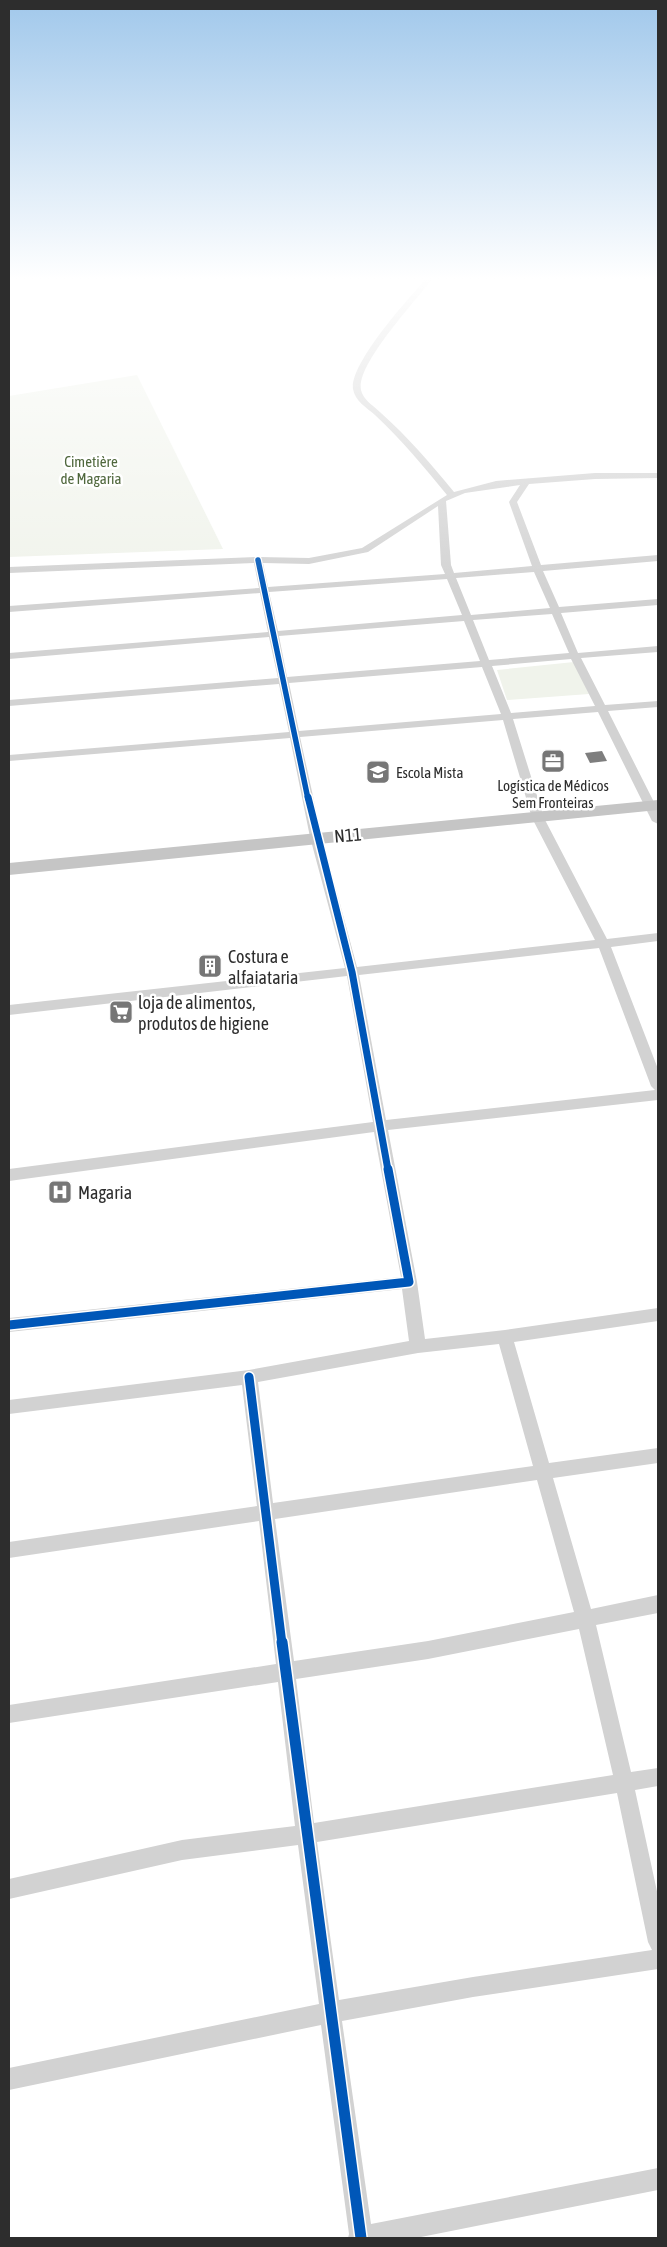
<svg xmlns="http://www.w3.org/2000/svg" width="667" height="2247" font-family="'Asap Condensed',sans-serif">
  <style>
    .green { fill: #f0f3eb }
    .building { fill: #7e7e7e }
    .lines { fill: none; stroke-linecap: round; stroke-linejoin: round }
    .minor { fill: #d2d2d2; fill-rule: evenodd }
    .primary { fill: #c5c5c5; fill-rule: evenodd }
    .cycleway-far3-casing { stroke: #fff; stroke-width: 8 }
    .cycleway-far2-casing { stroke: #fff; stroke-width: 10 }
    .cycleway-far1-casing { stroke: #fff; stroke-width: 12 }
    .cycleway-casing { stroke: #fff; stroke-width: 14 }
    .cycleway-far3 { stroke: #0057b8; stroke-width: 5.5 }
    .cycleway-far2 { stroke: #0057b8; stroke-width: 7 }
    .cycleway-far1 { stroke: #0057b8; stroke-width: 9 }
    .cycleway { stroke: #0057b8; stroke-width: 11 }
    .labels { text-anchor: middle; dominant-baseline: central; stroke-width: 5; stroke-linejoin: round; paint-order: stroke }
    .far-park-label { font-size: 15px; fill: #4f673c; stroke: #fff }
    .far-poi-label { font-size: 15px; fill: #2d2d2d; stroke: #fff; text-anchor: start }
    .street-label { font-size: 18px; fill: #2d2d2d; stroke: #fff }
    .poi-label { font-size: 18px; fill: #2d2d2d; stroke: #fff; text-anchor: start }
  </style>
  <rect width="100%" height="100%" fill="#fff"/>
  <g class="green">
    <polygon points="137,375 223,549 9,557 9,396"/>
    <polygon points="574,662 589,694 507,700 497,670"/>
  </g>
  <g class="building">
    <polygon points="602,751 607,761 590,763 585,753"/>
    <polygon points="217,959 219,972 203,973 201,961"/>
  </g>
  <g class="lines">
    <path class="minor" d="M 426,279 L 432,279 C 416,301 356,364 361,390 C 363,400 374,406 381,413 C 408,437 431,464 454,492 L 496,481 L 595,473 L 658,473 L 658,478 L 595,479 L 529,484 L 517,502 L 541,565 L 658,555 L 658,561 L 543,571 L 559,607 L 658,599 L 658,605 L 561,613 L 578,653 L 658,646 L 658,652 L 581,658 L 605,705 L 658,701 L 658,707 L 608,711 L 658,810 L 658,824 L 652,821 L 598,712 L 513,719 L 544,818 L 607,939 L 658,933 L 658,941 L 611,947 L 658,1069 L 658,1100 L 388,1130 L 417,1282 L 425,1339 L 505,1330 L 658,1308 L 658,1321 L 514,1342 L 549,1463 L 658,1448 L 658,1463 L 553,1478 L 591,1609 L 658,1595 L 658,1613 L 596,1625 L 631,1772 L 658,1768 L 658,1786 L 635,1790 L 658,1896 L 658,1969 L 473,1997 L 342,2021 L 371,2224 L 658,2168 L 658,2190 L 416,2238 L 348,2238 L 349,2234 L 321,2025 L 9,2090 L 9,2068 L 319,2004 L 298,1845 L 182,1860 L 9,1899 L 9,1879 L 182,1840 L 295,1826 L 278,1682 L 9,1723 L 9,1705 L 276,1664 L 259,1521 L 9,1558 L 9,1542 L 257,1506 L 242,1385 L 9,1414 L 9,1400 L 249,1370 L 409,1341 L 402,1289 L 9,1332 L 9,1318 L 401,1277 L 374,1132 L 9,1181 L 9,1169 L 373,1122 L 347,976 L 9,1015 L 9,1005 L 345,968 L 310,837 L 290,738 L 9,761 L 9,755 L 289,732 L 279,684 L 9,706 L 9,700 L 278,678 L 269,637 L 9,659 L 9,653 L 268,632 L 260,593 L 9,612 L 9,606 L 259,588 L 254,563 L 9,573 L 9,567 L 258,557 L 309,558 L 362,548 L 447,495 C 424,467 401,439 375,415 C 367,408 355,401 353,389 C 350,363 408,299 426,279 ZM 520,485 L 509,502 L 532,566 L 454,573 L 451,565 L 446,501 L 465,493 ZM 438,506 L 441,565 L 445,574 L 268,587 L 263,563 L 309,564 L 368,552 ZM 534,572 L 550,608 L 471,615 L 456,578 ZM 447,579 L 462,615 L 278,631 L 269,592 ZM 552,614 L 569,653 L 489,660 L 473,620 ZM 464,621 L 480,661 L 287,677 L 279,636 ZM 571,659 L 595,706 L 511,713 L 492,666 ZM 482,667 L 501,714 L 299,731 L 289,683 ZM 503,720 L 532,818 L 595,940 L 357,967 L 322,837 L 300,737 ZM 599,948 L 651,1086 L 655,1090 L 386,1120 L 359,975 ZM 499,1344 L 533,1466 L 273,1503 L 258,1382 L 418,1353 ZM 537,1480 L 574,1612 L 428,1641 L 294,1661 L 275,1519 ZM 579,1629 L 613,1775 L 314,1823 L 296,1679 L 428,1659 ZM 617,1793 L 648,1942 L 652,1950 L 473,1977 L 339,2000 L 317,1842 Z"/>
    <polygon class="primary" points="658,800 658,810 9,875 9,863"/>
    <g class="cycleway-far3-casing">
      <polyline id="cycleway-far3" points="258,560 308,799"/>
    </g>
    <g class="cycleway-far2-casing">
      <polyline id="cycleway-far2" points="308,797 352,972 388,1170"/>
    </g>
    <g class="cycleway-far1-casing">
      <g id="cycleway-far1">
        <polyline points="9,1325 409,1282 388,1169"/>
        <polyline points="249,1377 282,1644"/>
      </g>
    </g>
    <g class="cycleway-casing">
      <polyline id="cycleway" points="282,1642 361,2238"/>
    </g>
    <use href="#cycleway-far3" class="cycleway-far3"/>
    <use href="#cycleway-far2" class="cycleway-far2"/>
    <use href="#cycleway-far1" class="cycleway-far1"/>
    <use href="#cycleway" class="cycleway"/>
  </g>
  <linearGradient id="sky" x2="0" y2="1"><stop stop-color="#a1c8eb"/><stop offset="0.47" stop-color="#fff"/><stop offset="1" stop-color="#fff" stop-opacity="0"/></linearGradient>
  <rect width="667" height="593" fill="url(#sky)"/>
  <defs>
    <g id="office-square" transform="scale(1.25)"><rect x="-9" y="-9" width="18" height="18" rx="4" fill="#767676" stroke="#fff"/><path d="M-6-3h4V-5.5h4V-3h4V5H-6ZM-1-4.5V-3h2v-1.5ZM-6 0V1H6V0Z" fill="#fff"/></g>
    <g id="school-square" transform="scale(1.25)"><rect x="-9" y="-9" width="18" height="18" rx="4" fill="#767676" stroke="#fff"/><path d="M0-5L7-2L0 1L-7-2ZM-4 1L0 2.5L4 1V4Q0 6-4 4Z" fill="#fff"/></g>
    <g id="building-square" transform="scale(1.25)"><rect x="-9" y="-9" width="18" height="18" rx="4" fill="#767676" stroke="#fff"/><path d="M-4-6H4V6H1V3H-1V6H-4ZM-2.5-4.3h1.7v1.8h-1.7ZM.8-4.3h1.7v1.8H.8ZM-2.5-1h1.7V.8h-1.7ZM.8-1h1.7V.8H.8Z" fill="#fff"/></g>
    <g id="supermarket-square" transform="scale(1.25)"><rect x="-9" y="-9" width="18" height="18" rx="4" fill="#767676" stroke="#fff"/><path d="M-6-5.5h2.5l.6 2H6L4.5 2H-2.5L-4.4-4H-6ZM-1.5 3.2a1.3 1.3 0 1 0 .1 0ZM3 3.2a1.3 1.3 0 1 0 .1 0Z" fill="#fff"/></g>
    <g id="hospital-square" transform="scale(1.25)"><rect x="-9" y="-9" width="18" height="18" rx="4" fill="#767676" stroke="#fff"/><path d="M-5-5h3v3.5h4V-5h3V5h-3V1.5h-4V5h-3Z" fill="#fff"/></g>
  </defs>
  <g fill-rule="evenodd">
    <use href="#office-square" x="553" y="761"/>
    <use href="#school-square" x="378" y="772"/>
    <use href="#building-square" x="210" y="966"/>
    <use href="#supermarket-square" x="121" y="1012"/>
    <use href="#hospital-square" x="60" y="1192"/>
  </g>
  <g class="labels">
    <g class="far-park-label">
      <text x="91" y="461">Cimetière<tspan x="91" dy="17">de Magaria</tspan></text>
    </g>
    <g class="far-poi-label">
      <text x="396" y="772">Escola Mista</text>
      <text x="553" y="785" text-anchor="middle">Logística de Médicos<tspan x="553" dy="17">Sem Fronteiras</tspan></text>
    </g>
    <g class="street-label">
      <text transform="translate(348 835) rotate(-5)">N11</text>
    </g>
    <g class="poi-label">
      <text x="228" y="956">Costura e<tspan x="228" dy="21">alfaiataria</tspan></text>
      <text x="138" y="1002">loja de alimentos,<tspan x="138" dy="21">produtos de higiene</tspan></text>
      <text x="78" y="1192">Magaria</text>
    </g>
  </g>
  <rect width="667" height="2247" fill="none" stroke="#2d2d2d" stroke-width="20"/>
</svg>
